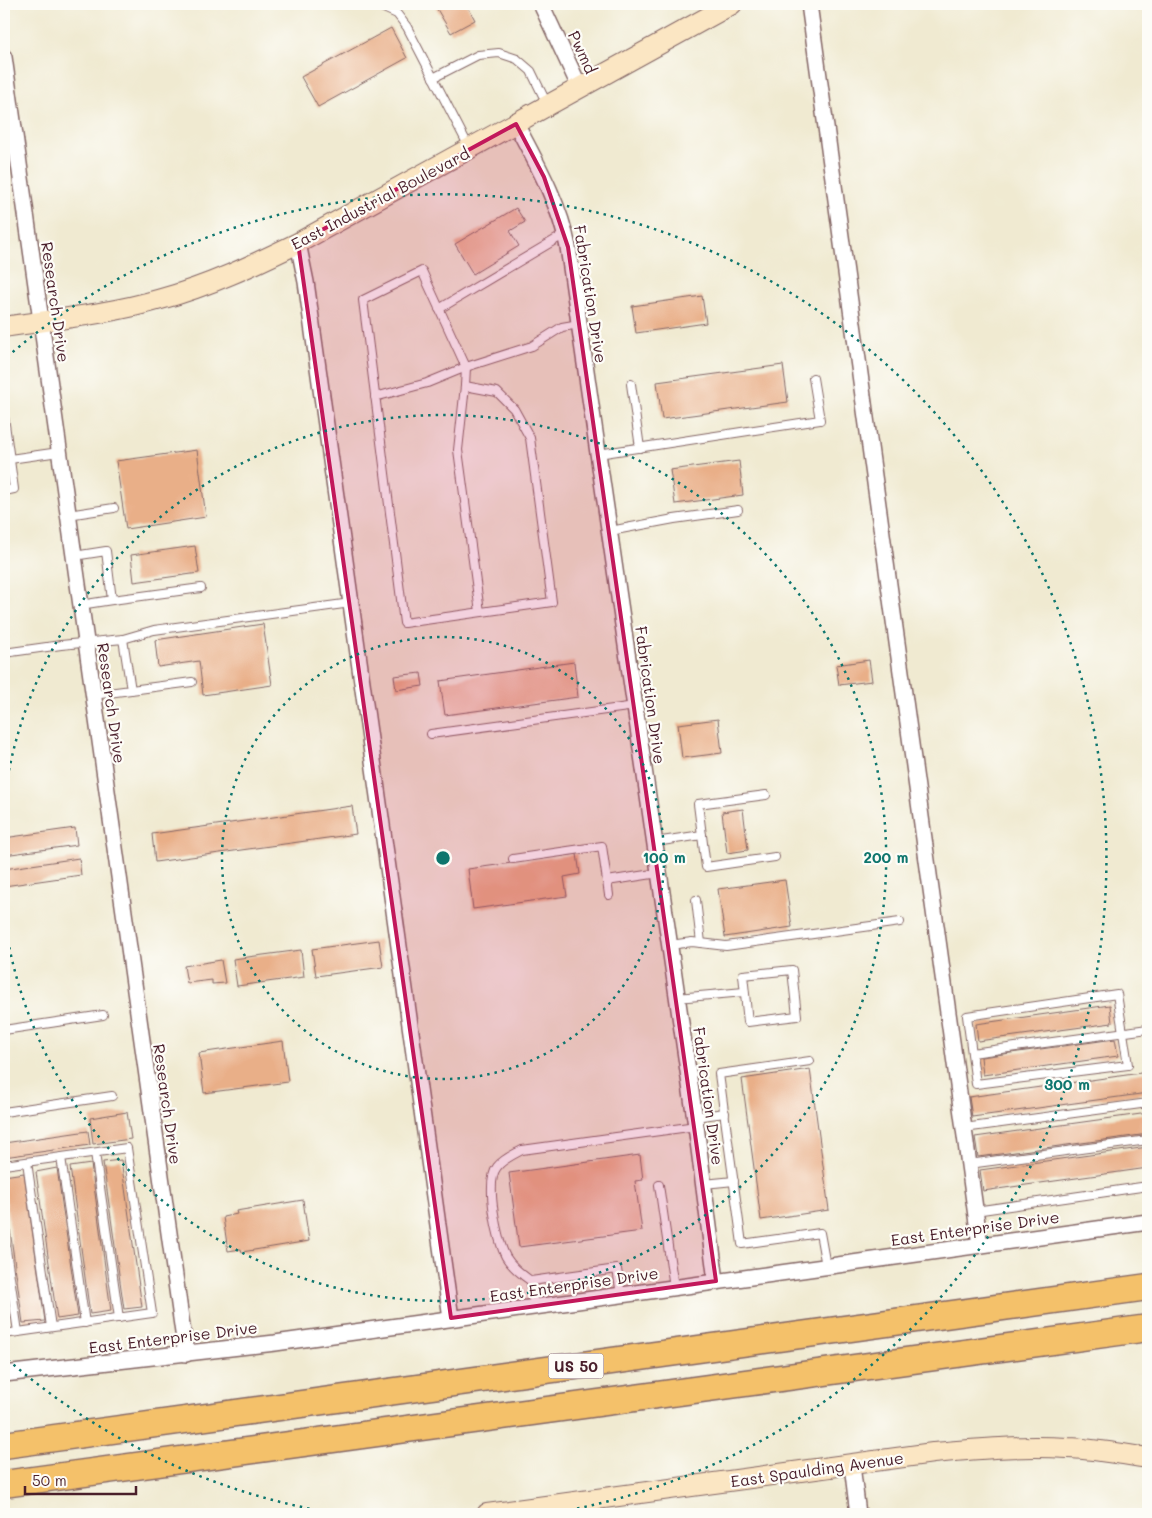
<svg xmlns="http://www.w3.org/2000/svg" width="1152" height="1518" font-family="Mali,sans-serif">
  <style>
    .building { fill: #e9af88 }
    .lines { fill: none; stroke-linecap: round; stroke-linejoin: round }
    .lane-casing { stroke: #846665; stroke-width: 10 }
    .street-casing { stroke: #846665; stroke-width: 18 }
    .secondary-casing { stroke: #846665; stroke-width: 22 }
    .highway-casing { stroke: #846665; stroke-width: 29 }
    .lane { stroke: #fff; stroke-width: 8 }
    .street { stroke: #fff; stroke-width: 15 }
    .secondary { stroke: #fbe6c3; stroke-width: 20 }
    .highway { stroke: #f4c16a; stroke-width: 26 }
    .marked { fill: #c2185b; fill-opacity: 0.2; stroke: #c2185b; stroke-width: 4; stroke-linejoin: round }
    .ring { fill: none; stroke: #0f766e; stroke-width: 2.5; stroke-dasharray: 2.5 5 }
    .labels { text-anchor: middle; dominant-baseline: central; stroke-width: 4.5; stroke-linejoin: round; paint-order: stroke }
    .shield { fill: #fdfcf7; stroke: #806168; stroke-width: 1 }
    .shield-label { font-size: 15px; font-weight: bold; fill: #4a1f2b }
    .street-label { font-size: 16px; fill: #4a1f2b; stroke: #fdfcf7 }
    .centre { fill: #0f766e; stroke: #fdfcf7; stroke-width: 2.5 }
    .ring-label { font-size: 15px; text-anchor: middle; font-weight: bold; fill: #0f766e; stroke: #fdfcf7; stroke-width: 4.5; stroke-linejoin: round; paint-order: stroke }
  </style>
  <rect width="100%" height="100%" fill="#fdfcf7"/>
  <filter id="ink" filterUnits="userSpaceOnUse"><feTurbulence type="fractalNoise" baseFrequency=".02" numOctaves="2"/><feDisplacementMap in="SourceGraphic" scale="10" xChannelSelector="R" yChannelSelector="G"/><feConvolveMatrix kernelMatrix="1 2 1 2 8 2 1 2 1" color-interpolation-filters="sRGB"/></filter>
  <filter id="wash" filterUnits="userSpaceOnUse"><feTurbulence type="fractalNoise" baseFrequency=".0096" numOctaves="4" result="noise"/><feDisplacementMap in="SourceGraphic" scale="20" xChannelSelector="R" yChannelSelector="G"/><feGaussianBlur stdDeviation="1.12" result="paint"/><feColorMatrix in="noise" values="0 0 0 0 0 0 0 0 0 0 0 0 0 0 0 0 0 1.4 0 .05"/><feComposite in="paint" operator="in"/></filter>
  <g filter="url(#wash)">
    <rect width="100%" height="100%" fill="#f0ead1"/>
    <g id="blocks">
      <g class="building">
        <polygon points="434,4 469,4 467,5 475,20 451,33"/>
        <polygon points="391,28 407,58 318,107 301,77"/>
        <polygon points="516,208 525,222 510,231 519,246 473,274 455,244"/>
        <polygon points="702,296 706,323 636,333 632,306"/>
        <polygon points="783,365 788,402 662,419 657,382"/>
        <polygon points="197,450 206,517 126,529 116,461"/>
        <polygon points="739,461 743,495 675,504 670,470"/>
        <polygon points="195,546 199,573 134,582 131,555"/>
        <polygon points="263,624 272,685 203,695 199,661 158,667 155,640"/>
        <polygon points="869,660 872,681 839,685 836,665"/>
        <polygon points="574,662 578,697 445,715 440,681"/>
        <polygon points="421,673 423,686 396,690 394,676"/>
        <polygon points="718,719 722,753 682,758 678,724"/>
        <polygon points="352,806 356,834 155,862 152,834"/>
        <polygon points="743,809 748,850 727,853 722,812"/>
        <polygon points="75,828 77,845 4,855 4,838"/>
        <polygon points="577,854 580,874 564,877 567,896 473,909 468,869"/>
        <polygon points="79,858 81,875 4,886 4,869"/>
        <polygon points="785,880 792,927 725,937 718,889"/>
        <polygon points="379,940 383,967 316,976 312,949"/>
        <polygon points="301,950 304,977 237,986 233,959"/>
        <polygon points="221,960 225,983 212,984 212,980 187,983 184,966"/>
        <polygon points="1110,1005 1112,1023 978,1041 976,1024"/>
        <polygon points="1115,1039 1118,1056 983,1075 981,1057"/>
        <polygon points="283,1041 288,1082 204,1093 199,1053"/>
        <polygon points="810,1069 829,1210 761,1220 742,1079"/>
        <polygon points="1148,1072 1148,1093 972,1117 969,1097"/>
        <polygon points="127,1112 131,1139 93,1144 90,1118"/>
        <polygon points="1148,1113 1148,1134 978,1157 975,1137"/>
        <polygon points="88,1131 90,1145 4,1157 4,1143"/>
        <polygon points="1148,1147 1148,1168 983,1191 980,1170"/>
        <polygon points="640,1155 643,1180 635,1181 642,1231 519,1247 509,1173"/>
        <polygon points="121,1160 142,1307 124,1309 103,1162"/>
        <polygon points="91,1164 111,1311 90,1314 70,1167"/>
        <polygon points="57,1168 78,1316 57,1319 36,1172"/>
        <polygon points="24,1173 45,1321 23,1323 4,1187 4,1176"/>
        <polygon points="303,1200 309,1241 242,1252 241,1249 228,1251 223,1217 237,1214 236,1211"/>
        <polygon points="4,1283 10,1319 4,1320"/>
      </g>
    </g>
  </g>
  <g filter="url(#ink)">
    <use href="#blocks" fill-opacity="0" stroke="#846665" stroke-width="1"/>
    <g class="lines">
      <g class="lane-casing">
        <g id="lane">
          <polyline points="375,4 397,14 407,27 470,149"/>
          <polyline points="433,78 478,55 499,53 517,59 531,71 547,104"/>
          <polyline points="439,309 565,234"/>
          <polyline points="631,384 640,448"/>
          <polyline points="375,397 427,383 466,367 465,386"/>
          <polyline points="4,417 14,489 4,491"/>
          <polyline points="598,454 820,420 813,378"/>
          <polyline points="10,459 59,452"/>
          <polyline points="68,515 114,508"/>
          <polyline points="610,531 674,519 738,510"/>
          <polyline points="74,556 106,551 112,600 80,605"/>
          <polyline points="112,600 201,588"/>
          <polyline points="480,612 458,450 465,386 497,392 514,409 530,438 552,602 404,623 363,300 422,271 466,367 532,346 562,327 579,324"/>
          <polyline points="123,639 154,630 351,603"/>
          <polyline points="4,653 61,645 123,639 131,690 93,695"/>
          <polyline points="131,690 192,682"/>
          <polyline points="431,734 635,706"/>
          <polyline points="766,795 698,804 706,867 775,857"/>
          <polyline points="655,842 702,835"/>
          <polyline points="513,859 602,846 609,895"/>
          <polyline points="607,881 659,873"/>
          <polyline points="696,900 701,943"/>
          <polyline points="670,945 692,942 726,946 900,922"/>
          <polygon points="792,970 797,1016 748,1022 743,975"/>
          <polygon points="1117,994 1128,1065 976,1084 967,1016"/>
          <polyline points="677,998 744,992"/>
          <polyline points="4,1030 103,1015"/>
          <polyline points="972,1053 1148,1029"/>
          <polyline points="810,1061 719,1074 742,1244 820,1233 826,1266"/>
          <polyline points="4,1112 112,1096"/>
          <polyline points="694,1117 725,1113"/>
          <polyline points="964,1128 1148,1103"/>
          <polyline points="95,1153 119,1318"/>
          <polyline points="61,1157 85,1323"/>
          <polyline points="27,1162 51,1327"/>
          <polyline points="969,1164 1148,1140"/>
          <polyline points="4,1165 127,1148 152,1313 4,1334"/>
          <polyline points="704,1184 734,1181"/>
          <polyline points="659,1185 674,1287"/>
          <polyline points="975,1211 1148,1186"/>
          <polyline points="4,1236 18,1332"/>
          <polyline points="531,1281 617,1269 621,1295"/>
          <path d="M 534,1307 L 531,1281 C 521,1274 512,1267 506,1257 C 497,1241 485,1182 497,1167 C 503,1159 513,1155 522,1150 L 696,1126"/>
        </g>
      </g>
      <g class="street-casing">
        <g id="street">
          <polyline points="541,4 580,88"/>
          <polyline points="809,4 980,1245"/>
          <polyline points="4,57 186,1354"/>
          <path d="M 516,124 C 537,164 559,202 568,247 L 696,1126 L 716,1281"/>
          <polyline points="298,243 306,282 451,1318"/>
          <polyline points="4,1374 275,1343 1148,1222"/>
          <polyline points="852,1465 858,1514"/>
        </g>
      </g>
      <g class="secondary-casing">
        <g id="secondary">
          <path d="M 4,327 C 56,319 110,314 161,299 C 209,286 253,265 298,243 L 732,4"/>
          <path d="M 487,1514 L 933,1453 C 978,1449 1023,1445 1068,1448 C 1095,1449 1122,1454 1148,1458"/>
        </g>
      </g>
      <g class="highway-casing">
        <g id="highway">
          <polyline points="4,1445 1148,1287"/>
          <polyline points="4,1484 1148,1328"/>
        </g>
      </g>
      <use href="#lane" class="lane"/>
      <use href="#street" class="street"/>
      <use href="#secondary" class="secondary"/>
      <use href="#highway" class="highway"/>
    </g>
  </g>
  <path class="marked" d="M 516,124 L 544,177 L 568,247 L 716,1281 L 451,1318 L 298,243 Z"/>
  <g class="ring">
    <circle cx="443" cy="858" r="221"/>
    <path d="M4 800A443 443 0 1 1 4 916"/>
    <path d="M339 1514A664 664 0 0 1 7 1359M7 357A664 664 0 1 1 547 1514"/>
  </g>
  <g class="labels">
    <rect class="shield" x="548.5" y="1353.5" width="55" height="25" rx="4"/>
    <g class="shield-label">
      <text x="576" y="1366">US 50</text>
    </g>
    <g class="street-label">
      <text transform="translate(583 52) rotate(65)">Pwmd</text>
      <text transform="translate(380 198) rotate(-28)">East Industrial Boulevard</text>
      <text transform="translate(591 294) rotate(81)">Fabrication Drive</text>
      <text transform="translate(56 302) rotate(82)">Research Drive</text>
      <text transform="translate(651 695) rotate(82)">Fabrication Drive</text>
      <text transform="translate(112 703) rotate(82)">Research Drive</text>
      <text transform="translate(709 1096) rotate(82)">Fabrication Drive</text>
      <text transform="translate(168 1104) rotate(82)">Research Drive</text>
      <text transform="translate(975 1228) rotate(-8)">East Enterprise Drive</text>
      <text transform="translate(574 1284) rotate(-8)">East Enterprise Drive</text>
      <text transform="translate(173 1337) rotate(-7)">East Enterprise Drive</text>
      <text transform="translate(817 1469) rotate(-8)">East Spaulding Avenue</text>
    </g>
  </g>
  <circle cx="443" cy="858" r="8" class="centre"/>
  <g class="ring-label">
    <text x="664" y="863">100 m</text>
    <text x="886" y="863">200 m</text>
    <text x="1067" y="1090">300 m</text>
  </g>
  <rect width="1152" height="1518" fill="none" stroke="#fdfcf7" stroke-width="20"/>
  <path d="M25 1486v8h111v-8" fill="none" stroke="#4a1f2b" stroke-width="2.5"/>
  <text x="32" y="1486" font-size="15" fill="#4a1f2b" stroke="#fdfcf7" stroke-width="4" paint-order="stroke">50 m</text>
</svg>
